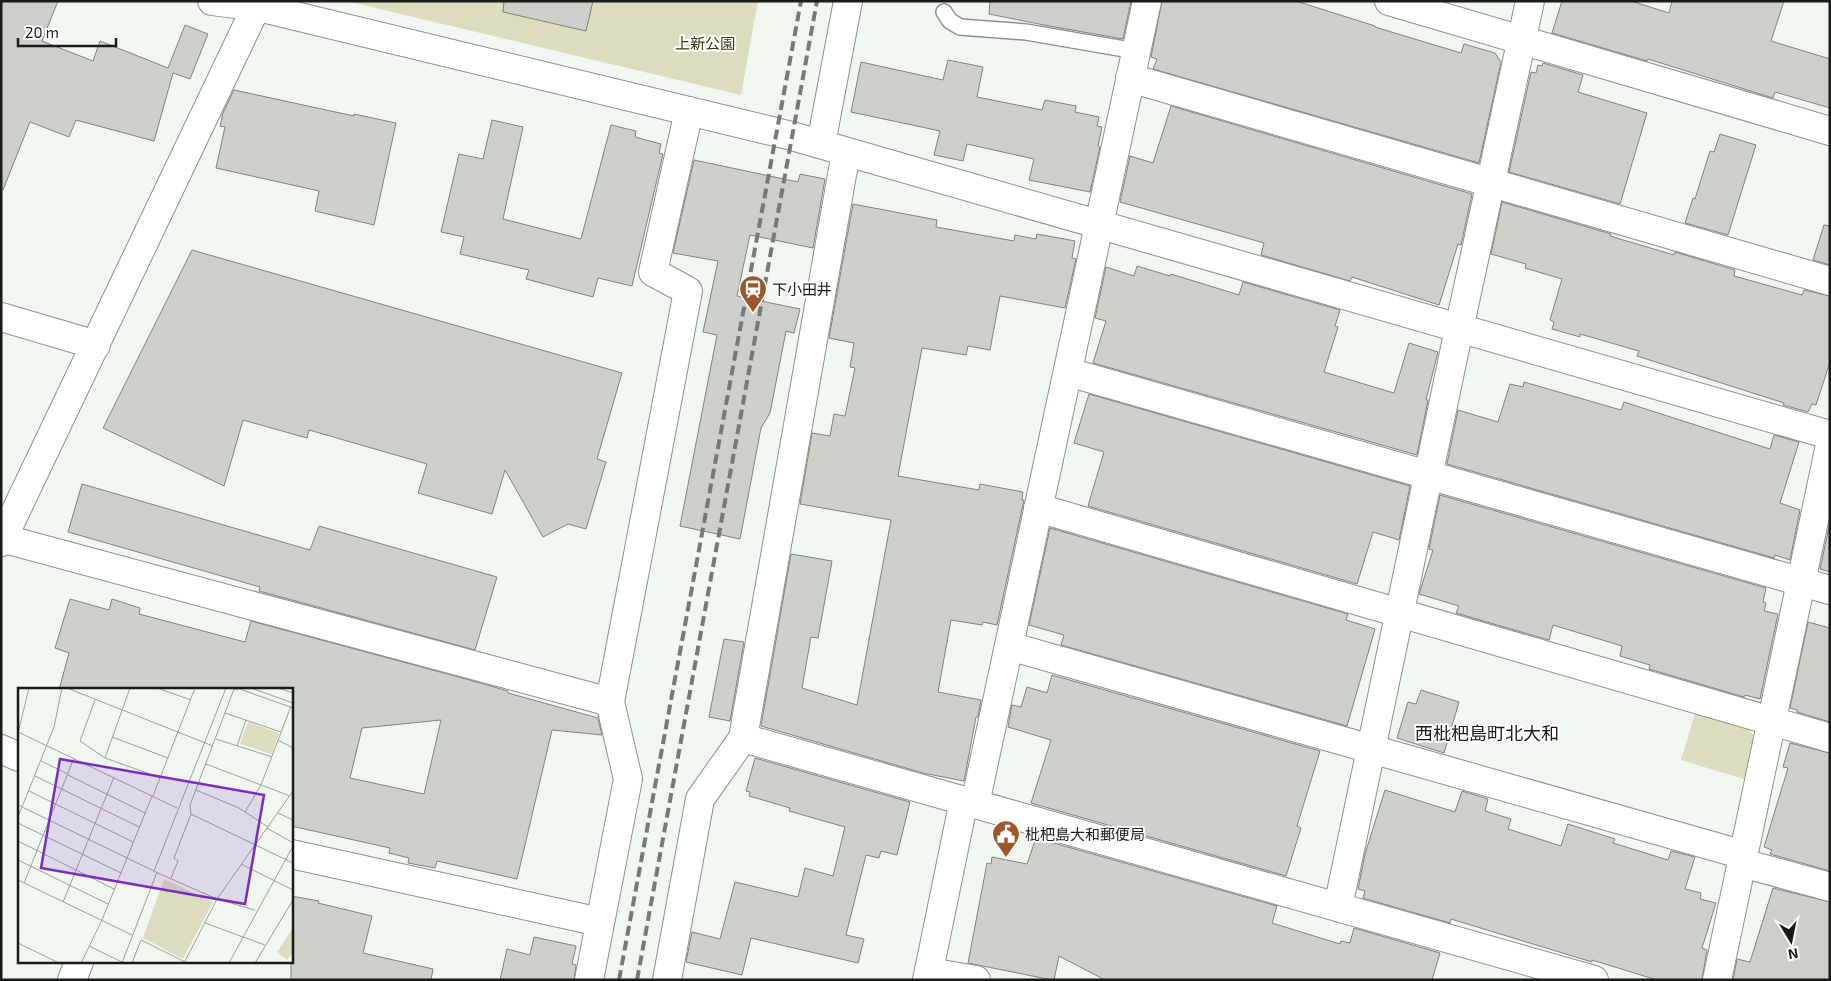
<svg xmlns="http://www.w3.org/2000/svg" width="1831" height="981" font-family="'Exo 2','Noto Sans JP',sans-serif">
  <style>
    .green { fill: #dcddbf }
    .building { fill: #ccd0c9; stroke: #7f827c; fill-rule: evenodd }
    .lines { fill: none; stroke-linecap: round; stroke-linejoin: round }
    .lane-casing { stroke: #8b918b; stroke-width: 18 }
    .street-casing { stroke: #8b918b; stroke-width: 30 }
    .secondary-casing { stroke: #8b918b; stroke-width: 30 }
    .lane { stroke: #fff; stroke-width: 15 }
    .street { stroke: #fff; stroke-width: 28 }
    .secondary { stroke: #fff; stroke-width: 28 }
    .rail { stroke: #767a77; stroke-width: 4; stroke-dasharray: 10 5; stroke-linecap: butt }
    .labels { text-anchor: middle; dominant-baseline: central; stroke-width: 4; stroke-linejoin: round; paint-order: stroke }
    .park-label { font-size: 15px; fill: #38380a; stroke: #fff }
    .poi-label { font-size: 15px; fill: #191b19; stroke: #fff; text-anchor: start }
    .quarter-label { font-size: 18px; fill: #191b19; stroke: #fff }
    .inset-road { fill: none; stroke: #9a9f9b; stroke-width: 1 }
    .view { fill: #7b2cbf; fill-opacity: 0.15; stroke: #7b2cbf; stroke-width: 2.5 }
    .inset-edge { fill: none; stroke: #191b19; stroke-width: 2.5 }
  </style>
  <rect width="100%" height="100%" fill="#f0f7f1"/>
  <g class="green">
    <polygon points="346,1 758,1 741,95"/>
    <polygon points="1696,710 1744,724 1754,736 1744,779 1681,760"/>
  </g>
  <g class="building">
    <polygon points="1,1 58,1 42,41 93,61 100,41 168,68 185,25 208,34 190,79 173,73 154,141 76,120 69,137 30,122 3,190 1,189"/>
    <polygon points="504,1 593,1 586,31 503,12"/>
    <polygon points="990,1 1131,1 1123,39 1049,26 989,14"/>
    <polygon points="1162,1 1296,1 1375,26 1375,27 1461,53 1464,44 1495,53 1501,62 1479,163 1153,69 1157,59 1151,57"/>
    <polygon points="1562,1 1631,1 1669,13 1672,1 1784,1 1771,41 1830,59 1830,108 1775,92 1773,98 1648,59 1647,61 1552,33"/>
    <polygon points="948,60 983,67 977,97 1042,110 1045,100 1076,106 1075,112 1099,117 1097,126 1102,127 1098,146 1100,147 1090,192 1029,180 1034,159 967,144 963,161 934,155 940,131 851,112 861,62 943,80"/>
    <polygon points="1543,63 1583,75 1578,92 1647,113 1620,204 1509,172 1531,72 1536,73 1538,65 1542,66"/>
    <polygon points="234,90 354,116 354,114 396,123 374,225 315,211 319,191 216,168 225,127 220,126 223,113"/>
    <polygon points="1171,106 1472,194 1461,245 1458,244 1439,305 1352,277 1350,281 1261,255 1264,243 1120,202 1130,156 1153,163"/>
    <polygon points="492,120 523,127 503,219 581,239 611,125 636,131 635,137 661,144 659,153 663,154 632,286 598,278 593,297 526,279 529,270 460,254 464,237 441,232 459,154 483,159"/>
    <polygon points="1720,134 1756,145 1728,235 1685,223 1693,198 1695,199 1710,151 1714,152"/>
    <polygon points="694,160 798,182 800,174 825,179 813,248 750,235 737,296 800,309 794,333 786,331 770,413 761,428 740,539 680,526 717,335 703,332 718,261 673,253"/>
    <polygon points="1502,202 1611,234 1610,236 1674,255 1675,252 1735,270 1734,276 1802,295 1804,290 1830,296 1830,362 1816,405 1812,404 1808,412 1783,405 1784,403 1637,356 1639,351 1580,334 1580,337 1552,329 1554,322 1550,320 1562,279 1525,268 1526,264 1491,254"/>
    <polygon points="853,204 937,220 936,227 1014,241 1015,235 1036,239 1037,234 1075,241 1072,258 1076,259 1065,308 1000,296 990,350 968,346 966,355 922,348 898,476 979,490 980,484 1023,492 1022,500 1024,500 997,625 983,622 982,625 951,620 938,692 981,700 978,717 976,717 964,781 923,773 761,726 791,554 832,561 818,638 811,637 802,688 857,705 891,520 800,504 812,433 830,436 834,414 845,416 855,368 850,367 854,343 829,338"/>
    <polygon points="1824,225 1830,226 1830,265 1813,260"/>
    <polygon points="192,250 622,373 597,459 606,462 586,529 568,524 543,537 505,470 492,514 418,493 427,464 309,430 307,438 243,420 224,486 103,428"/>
    <polygon points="1137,266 1170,276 1171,274 1239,295 1243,282 1340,310 1335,326 1338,327 1324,372 1394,393 1409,343 1438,352 1426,400 1428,400 1417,455 1093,363 1106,321 1095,318 1106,267 1134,276"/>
    <polygon points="1524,382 1621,410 1624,402 1770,449 1774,435 1799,442 1780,503 1800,510 1790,560 1775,555 1774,558 1447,464 1458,410 1498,422 1510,384 1523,387"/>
    <polygon points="1089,394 1410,486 1399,540 1373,532 1357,584 1088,506 1104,452 1074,443"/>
    <polygon points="82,484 310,550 319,526 497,577 475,650 259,591 260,587 68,532"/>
    <polygon points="1440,495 1766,588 1763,602 1766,603 1764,611 1778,614 1760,699 1745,695 1744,697 1649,669 1650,665 1620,656 1622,646 1553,625 1549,640 1456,613 1459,606 1419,594 1433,550 1429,549"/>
    <polygon points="1830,522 1830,572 1820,569"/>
    <polygon points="1050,528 1348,614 1346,620 1375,629 1347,726 1061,645 1064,635 1029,625"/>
    <path d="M 70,599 L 109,610 L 112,599 L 140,608 L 139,614 L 245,642 L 251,621 L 466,679 L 508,691 L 508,693 L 598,718 L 602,735 L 552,730 L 517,879 L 437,861 L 435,868 L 408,863 L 409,858 L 389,853 L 390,848 L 291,826 L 291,690 L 59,690 L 69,653 L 55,648 ZM 441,720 L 424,794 L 350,778 L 362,728 Z"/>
    <polygon points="1808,622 1830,628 1830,722 1797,712 1797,710 1790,708"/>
    <polygon points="724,639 744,642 730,721 709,717"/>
    <polygon points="1052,675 1320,751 1297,826 1301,828 1286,876 1031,803 1051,740 1008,727 1012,705 1021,707 1027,687 1047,693"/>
    <polygon points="1421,690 1459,702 1444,753 1397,738 1408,702 1416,704"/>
    <polygon points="1790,743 1830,753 1830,871 1770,854 1772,850 1764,847 1788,768 1783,767"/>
    <polygon points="755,758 910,802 897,855 881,851 879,858 866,855 846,935 864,939 858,963 751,938 742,975 686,962 692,932 720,939 735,882 798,897 805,868 833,876 845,827 789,811 790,808 749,796 750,792 746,791"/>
    <polygon points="1385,790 1455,812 1462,791 1488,799 1485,811 1511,819 1508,829 1561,846 1568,824 1615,839 1613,843 1668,860 1671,851 1695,857 1685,889 1701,893 1700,899 1716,903 1702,948 1707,950 1702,980 1657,980 1592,960 1592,962 1451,919 1450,923 1363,898 1365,891 1358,889 1365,854"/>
    <polygon points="1036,838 1277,906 1272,923 1340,944 1341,941 1350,943 1354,928 1440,953 1432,980 1105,980 1059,956 1054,980 1052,980 968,963 987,863 991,864 992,857 1027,864"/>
    <polygon points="1773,888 1830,902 1830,980 1733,980 1737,959 1750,962"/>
    <polygon points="291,896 319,901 318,903 372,916 363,953 433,969 431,980 291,980"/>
    <polygon points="534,937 576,946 572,964 576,965 574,980 500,980 507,949 530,955"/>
  </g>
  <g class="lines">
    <g class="lane-casing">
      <polyline id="lane" points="944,12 950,21 960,27 1026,32 1136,51"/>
    </g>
    <g class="street-casing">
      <g id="street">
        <polyline points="212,1 258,7 792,136 1830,435"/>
        <polyline points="1389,1 1830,131"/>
        <polyline points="1130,78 1830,281"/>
        <polyline points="821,144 848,1"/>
        <polyline points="1,317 96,345"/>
        <polyline points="1068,372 1830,590"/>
        <polyline points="1038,508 1830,738"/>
        <polyline points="1,538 610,702"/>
        <polyline points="1,542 259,1"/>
        <polyline points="1009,646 1744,855"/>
        <polyline points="743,738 1594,980"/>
        <polyline points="1,749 19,757"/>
        <polyline points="975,804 1147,1"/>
        <polyline points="291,854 600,922"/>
        <polyline points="1742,863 1830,887"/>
        <polyline points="1338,907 1459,329 1530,1"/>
        <polyline points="929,972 976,980"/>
        <polyline points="72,980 79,962"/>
        <polyline points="589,980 628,779 610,702 688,291 653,272 689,111"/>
        <polyline points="667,980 700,799 743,738 846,152"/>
        <polyline points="1717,980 1830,445"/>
      </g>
    </g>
    <g class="secondary-casing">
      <polyline id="secondary" points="927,980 964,800"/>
    </g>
    <use href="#lane" class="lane"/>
    <use href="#street" class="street"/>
    <use href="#secondary" class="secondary"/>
    <g class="rail">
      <polyline points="619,980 801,1"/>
      <polyline points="637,980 817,1"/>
    </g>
  </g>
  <defs>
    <g id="station-pin" transform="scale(1.4375)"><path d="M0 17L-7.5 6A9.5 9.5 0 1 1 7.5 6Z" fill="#9c562b" stroke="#fff"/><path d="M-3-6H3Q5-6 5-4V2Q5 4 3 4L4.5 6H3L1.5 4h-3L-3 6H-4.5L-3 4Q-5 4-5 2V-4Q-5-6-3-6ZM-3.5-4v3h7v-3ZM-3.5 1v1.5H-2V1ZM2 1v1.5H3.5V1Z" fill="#fff"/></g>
    <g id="civic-pin" transform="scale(1.4375)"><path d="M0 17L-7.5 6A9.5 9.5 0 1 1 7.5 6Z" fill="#9c562b" stroke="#fff"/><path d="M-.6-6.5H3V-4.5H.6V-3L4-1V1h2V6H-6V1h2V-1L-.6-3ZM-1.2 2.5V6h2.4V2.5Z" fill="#fff"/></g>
  </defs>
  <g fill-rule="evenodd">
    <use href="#station-pin" x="753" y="289"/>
    <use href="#civic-pin" x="1006" y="834"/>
  </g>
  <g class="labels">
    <g class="park-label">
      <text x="705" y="43">上新公園</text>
    </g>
    <g class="poi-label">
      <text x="772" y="289">下小田井</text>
      <text x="1025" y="834">枇杷島大和郵便局</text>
    </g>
    <g class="quarter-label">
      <text x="1487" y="733">西枇杷島町北大和</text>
    </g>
  </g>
  <g transform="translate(18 688)">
    <rect width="275" height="275" fill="#f0f7f1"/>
    <path d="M 230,34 L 261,45 L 254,66 L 222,56 ZM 146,191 L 195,214 L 165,271 L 125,250 ZM 275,240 L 275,264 L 269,272 L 259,264 Z" fill="#dcddbf"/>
    <path class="inset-road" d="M 49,0 L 195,58M 112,0 L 87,70 L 143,90M 139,0 L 173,12M 219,0 L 275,20M 233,0 L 275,15M 260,0 L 275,5M 77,12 L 62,53 L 87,70M 207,25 L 263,44M 0,44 L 159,120M 0,45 L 11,0M 94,49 L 150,70M 198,51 L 254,69M 260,52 L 275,60M 219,58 L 228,32M 23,73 L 50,86M 188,76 L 272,108M 50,87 L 127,125M 17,88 L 121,139M 178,102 L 221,120 L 250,139M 11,103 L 115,154M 135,108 L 177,0M 0,117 L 142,186 L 199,211 L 237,222M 227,124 L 243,97 L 273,18M 260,125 L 275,132M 173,126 L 275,175M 0,129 L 36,39 L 44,0M 0,135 L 103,185M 249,140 L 275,155M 0,153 L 96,201M 0,172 L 90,216M 223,176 L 275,202M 136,183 L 208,0M 153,190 L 160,173 L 156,170 L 173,126 L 172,117 L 216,1 L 220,2M 0,192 L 114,247M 6,195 L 56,70M 45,214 L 96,89M 187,235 L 247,257M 0,255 L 41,275M 71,258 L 104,274M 63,275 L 84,232 L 134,108M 104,275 L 139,184M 114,275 L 123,252 L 169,275M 166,275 L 199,211 L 275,103M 211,275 L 275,158M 237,275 L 275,212"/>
    <path class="view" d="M 42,71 L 246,107 L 227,216 L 23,180 Z"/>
    <rect width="275" height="275" class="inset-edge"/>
  </g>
  <rect width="1831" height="981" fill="none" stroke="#191b19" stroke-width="5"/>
  <g transform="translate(1791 941) rotate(170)" stroke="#ffffff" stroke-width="4" paint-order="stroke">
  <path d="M0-4L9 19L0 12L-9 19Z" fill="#191b19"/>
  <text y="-8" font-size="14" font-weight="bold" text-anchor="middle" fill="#191b19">N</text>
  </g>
  <path d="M18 38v8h98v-8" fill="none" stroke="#191b19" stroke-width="2.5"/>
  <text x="25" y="38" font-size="15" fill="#191b19" stroke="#ffffff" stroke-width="4" paint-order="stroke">20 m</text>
</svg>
